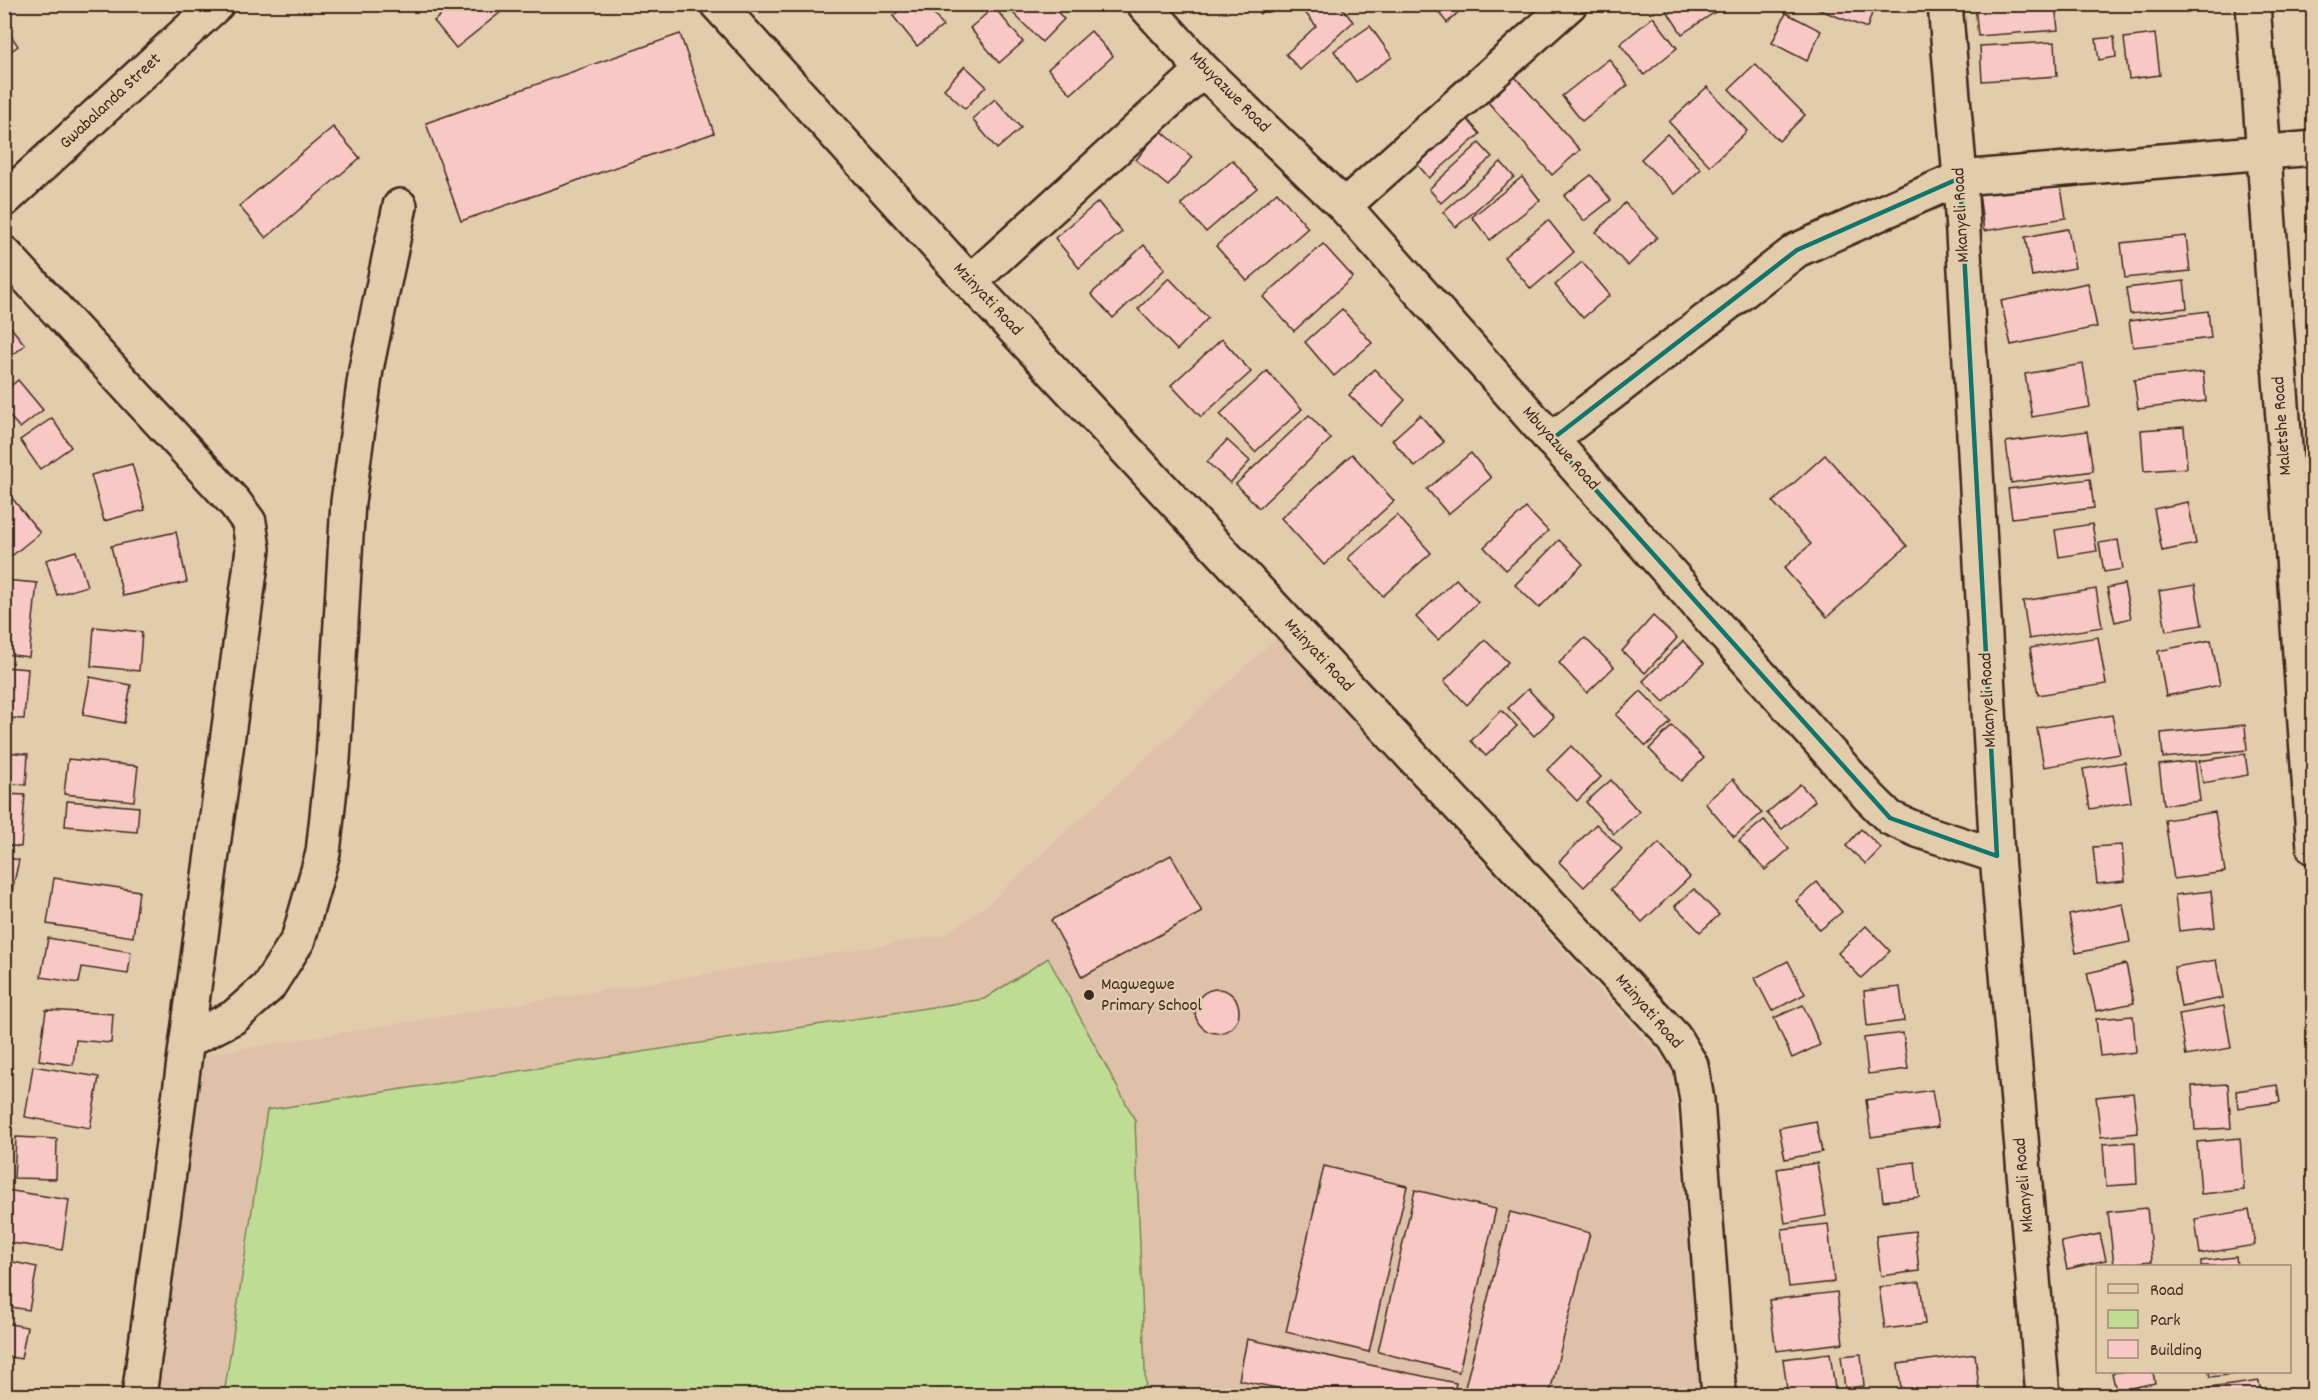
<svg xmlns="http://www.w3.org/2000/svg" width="2318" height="1400" font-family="Dekko,sans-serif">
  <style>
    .built { fill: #dfc1aa }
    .green { fill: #bedc93; stroke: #7c8358; stroke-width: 1.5 }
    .building { fill: #f8c8c4; stroke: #3b2a1e; stroke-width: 1.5 }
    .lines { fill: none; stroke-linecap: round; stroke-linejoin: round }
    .minor-casing { stroke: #3b2a1e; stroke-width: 38 }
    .minor { stroke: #e3ccac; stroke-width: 33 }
    .marked { fill: none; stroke: #0f766e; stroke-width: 4.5; stroke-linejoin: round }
    .poi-dot { fill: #3b2a1e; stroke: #e3ccac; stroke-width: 2 }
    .labels { text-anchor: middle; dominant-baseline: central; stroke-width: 4.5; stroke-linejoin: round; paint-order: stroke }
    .street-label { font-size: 18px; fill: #3b2a1e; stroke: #e3ccac }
    .poi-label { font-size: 18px; fill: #3b2a1e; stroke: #e3ccac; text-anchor: start }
  </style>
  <rect width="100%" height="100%" fill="#e3ccac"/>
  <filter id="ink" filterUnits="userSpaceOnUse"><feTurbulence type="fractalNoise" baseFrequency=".0167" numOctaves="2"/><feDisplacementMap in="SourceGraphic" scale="12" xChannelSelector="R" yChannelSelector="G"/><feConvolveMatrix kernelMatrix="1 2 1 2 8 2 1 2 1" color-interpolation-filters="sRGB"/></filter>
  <g filter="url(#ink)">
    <polygon class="built" points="1277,637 1672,1069 1701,1395 155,1396 203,1055 945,935 989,903"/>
    <polygon class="green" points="1048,958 1135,1120 1146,1395 224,1395 267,1110 984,999"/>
    <g class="building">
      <polygon points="454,4 497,4 502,11 456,48 434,21"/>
      <polygon points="907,4 926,4 943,26 917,46 893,16"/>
      <polygon points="1004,4 1050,4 1064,19 1042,42"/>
      <polygon points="1250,4 1269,4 1260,14"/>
      <polygon points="1302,4 1339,4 1353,22 1300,70 1286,54 1316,26 1300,6"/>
      <polygon points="1432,4 1467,4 1447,23"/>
      <polygon points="1670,4 1710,4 1715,12 1682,34 1665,8"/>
      <polygon points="1804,4 1875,4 1867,28"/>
      <polygon points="1975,4 2055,4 2058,30 1978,36"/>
      <polygon points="2118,4 2172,4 2172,5 2118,9"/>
      <polygon points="994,7 1023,42 999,63 970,28"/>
      <polygon points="1786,13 1821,31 1807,61 1772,43"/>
      <polygon points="1653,17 1677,48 1644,75 1620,44"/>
      <polygon points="1370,26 1392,57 1356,82 1334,51"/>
      <polygon points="6,28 18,46 4,56 4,29"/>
      <polygon points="1091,31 1113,56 1071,94 1048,69"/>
      <polygon points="680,34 714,133 461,221 426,123"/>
      <polygon points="2155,34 2160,75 2129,79 2124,38"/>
      <polygon points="2114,37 2116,57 2099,60 2096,39"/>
      <polygon points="2055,42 2057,76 1982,81 1980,46"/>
      <polygon points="1609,59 1628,85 1582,121 1562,96"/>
      <polygon points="1755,64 1805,115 1779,141 1729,89"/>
      <polygon points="965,66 986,86 965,109 944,89"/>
      <polygon points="1515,77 1580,150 1552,175 1488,102"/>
      <polygon points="1707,87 1747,131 1710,166 1669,122"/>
      <polygon points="995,99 1021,128 997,149 972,119"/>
      <polygon points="1463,114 1480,134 1429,178 1412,158"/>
      <polygon points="333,127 360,158 266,238 239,206"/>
      <polygon points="1160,130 1192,157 1168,186 1136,160"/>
      <polygon points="1667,134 1701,169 1675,194 1641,159"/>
      <polygon points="1479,143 1492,157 1441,203 1429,189"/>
      <polygon points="1232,160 1257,188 1206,232 1181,204"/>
      <polygon points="1501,162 1514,177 1456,227 1443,212"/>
      <polygon points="1591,175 1611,200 1584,221 1564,196"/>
      <polygon points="1522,177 1540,200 1490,240 1472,217"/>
      <polygon points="2060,181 2066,218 1984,231 1979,194"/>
      <polygon points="1277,192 1308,228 1247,281 1216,246"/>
      <polygon points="1098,202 1122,232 1079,268 1055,238"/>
      <polygon points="1625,203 1657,237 1628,266 1596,232"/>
      <polygon points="1548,220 1574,252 1531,289 1504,257"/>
      <polygon points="2068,229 2075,268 2032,276 2025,237"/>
      <polygon points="2186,236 2190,271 2125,278 2121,243"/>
      <polygon points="1323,244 1353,277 1294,331 1263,297"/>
      <polygon points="1144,245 1165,269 1113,318 1091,294"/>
      <polygon points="1582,262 1610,295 1583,318 1555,285"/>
      <polygon points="1169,278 1208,318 1177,350 1138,309"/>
      <polygon points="2184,281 2187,308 2130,314 2126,288"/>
      <polygon points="2088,283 2097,327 2011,345 2001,301"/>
      <polygon points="1342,309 1372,343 1334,376 1305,342"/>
      <polygon points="2208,311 2211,338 2133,347 2129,321"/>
      <polygon points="4,319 25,345 4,362"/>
      <polygon points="1222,339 1251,372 1201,417 1171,385"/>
      <polygon points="2083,364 2090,407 2032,417 2025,374"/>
      <polygon points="1374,369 1405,400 1381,426 1349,395"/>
      <polygon points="1267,371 1302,409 1255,452 1220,414"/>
      <polygon points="2203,372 2206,401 2138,409 2134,380"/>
      <polygon points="18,380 43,410 20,428 4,410 4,392"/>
      <polygon points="1309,415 1331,439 1259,508 1236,484"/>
      <polygon points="1420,415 1444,442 1415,467 1392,440"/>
      <polygon points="52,418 71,447 40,469 20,440"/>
      <polygon points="2184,427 2187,468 2144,471 2141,430"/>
      <polygon points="2087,431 2093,471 2011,483 2006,442"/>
      <polygon points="1227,440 1250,461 1230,483 1207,462"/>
      <polygon points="1471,453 1491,478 1448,514 1427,489"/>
      <polygon points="1352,454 1394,501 1324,565 1281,518"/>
      <polygon points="1825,455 1907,546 1827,617 1784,568 1811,544 1773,502"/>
      <polygon points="132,464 145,510 104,521 91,475"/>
      <polygon points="2090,479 2094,508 2012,518 2008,489"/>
      <polygon points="4,488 40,533 4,562"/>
      <polygon points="2188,502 2196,544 2162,551 2154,509"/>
      <polygon points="1526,508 1548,531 1506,570 1484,547"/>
      <polygon points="1397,515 1431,553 1383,596 1348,558"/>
      <polygon points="2092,524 2097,551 2059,557 2055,530"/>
      <polygon points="176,532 187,582 123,596 111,546"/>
      <polygon points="1559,540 1583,564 1539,608 1515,585"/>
      <polygon points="2118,540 2123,569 2104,572 2099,543"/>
      <polygon points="76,551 87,586 57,595 46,560"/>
      <polygon points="1456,579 1478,602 1438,640 1416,617"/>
      <polygon points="4,580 37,583 29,657 4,654"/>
      <polygon points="2124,584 2131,618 2115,622 2107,588"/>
      <polygon points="2195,585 2202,625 2166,631 2159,591"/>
      <polygon points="2096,589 2102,627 2029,639 2023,601"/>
      <polygon points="1653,616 1677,638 1645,673 1622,651"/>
      <polygon points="94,627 142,632 139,671 91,666"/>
      <polygon points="2098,637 2106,684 2038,695 2030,648"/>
      <polygon points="1585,638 1614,667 1587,693 1559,663"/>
      <polygon points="1485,640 1508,662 1467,705 1444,681"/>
      <polygon points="2211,640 2220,685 2166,696 2158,651"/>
      <polygon points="1683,641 1704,663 1664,702 1643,681"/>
      <polygon points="4,667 28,669 24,719 4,718"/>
      <polygon points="90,677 131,685 124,723 83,715"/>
      <polygon points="1528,689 1554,717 1534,736 1508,708"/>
      <polygon points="1641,691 1671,722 1646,746 1616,715"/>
      <polygon points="1501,710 1517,726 1486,756 1471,741"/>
      <polygon points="2112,715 2120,754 2044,767 2037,728"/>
      <polygon points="2245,725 2247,750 2163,758 2161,733"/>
      <polygon points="1672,726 1704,758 1681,781 1649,749"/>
      <polygon points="1571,746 1601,777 1577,801 1547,770"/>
      <polygon points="4,752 28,754 26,785 4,783"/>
      <polygon points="2245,754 2248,775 2203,783 2199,761"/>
      <polygon points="68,759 138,766 134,801 64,794"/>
      <polygon points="2195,761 2200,801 2164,805 2159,765"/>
      <polygon points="2125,762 2131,802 2090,809 2083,769"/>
      <polygon points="1733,779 1762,813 1734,837 1705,803"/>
      <polygon points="1611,780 1639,812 1614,834 1586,802"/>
      <polygon points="1800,784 1815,801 1782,829 1767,813"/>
      <polygon points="4,794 25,795 21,847 4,845"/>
      <polygon points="67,801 139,807 137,832 65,826"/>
      <polygon points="2215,812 2225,872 2174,879 2165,820"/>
      <polygon points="1764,820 1789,849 1765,870 1739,841"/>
      <polygon points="1596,824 1622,849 1584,887 1559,862"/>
      <polygon points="1861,829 1881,848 1866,864 1846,846"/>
      <polygon points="1659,843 1690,877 1642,922 1611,889"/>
      <polygon points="2122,845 2125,881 2097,884 2093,847"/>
      <polygon points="1171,855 1202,912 1082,977 1051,920"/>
      <polygon points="4,857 19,860 11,896 4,894"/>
      <polygon points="54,878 139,891 133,937 47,924"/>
      <polygon points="1817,882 1842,912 1820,930 1796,901"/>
      <polygon points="1694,889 1719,915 1700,932 1675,906"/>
      <polygon points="2211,891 2215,927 2179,931 2175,895"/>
      <polygon points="2123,904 2130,942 2076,953 2069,915"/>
      <polygon points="1866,926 1890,951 1861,978 1838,953"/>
      <polygon points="48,938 131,952 128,974 82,967 79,983 41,977"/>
      <polygon points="2216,960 2223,998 2181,1006 2174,967"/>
      <polygon points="1788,961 1805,994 1772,1011 1755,978"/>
      <polygon points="2126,964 2134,1003 2096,1011 2087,973"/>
      <polygon points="1900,987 1904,1021 1867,1026 1864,991"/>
      <circle cx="1217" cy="1011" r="22"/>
      <polygon points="1803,1005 1820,1045 1792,1058 1774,1018"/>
      <polygon points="2224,1006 2231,1048 2186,1056 2179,1014"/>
      <polygon points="46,1010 113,1014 111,1043 76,1040 73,1065 39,1060"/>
      <polygon points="2133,1016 2136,1052 2100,1056 2096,1019"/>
      <polygon points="1903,1033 1908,1069 1868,1074 1864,1038"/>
      <polygon points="33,1066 99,1077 90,1128 25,1117"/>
      <polygon points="2228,1084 2231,1128 2195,1130 2192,1086"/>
      <polygon points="2277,1085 2280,1102 2238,1108 2236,1091"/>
      <polygon points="1932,1090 1938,1127 1871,1137 1866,1100"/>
      <polygon points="2133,1093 2138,1133 2101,1137 2096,1097"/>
      <polygon points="1816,1121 1822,1152 1785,1159 1779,1128"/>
      <polygon points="16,1137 57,1139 56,1179 14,1178"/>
      <polygon points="2240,1138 2244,1190 2201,1194 2197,1142"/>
      <polygon points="2135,1142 2137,1184 2106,1186 2103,1144"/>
      <polygon points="1915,1162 1919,1197 1883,1201 1879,1166"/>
      <polygon points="1817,1163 1826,1216 1785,1223 1777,1169"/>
      <polygon points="1324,1166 1407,1186 1369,1352 1286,1332"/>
      <polygon points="6,1190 69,1200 62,1250 4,1242"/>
      <polygon points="1415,1190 1496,1209 1459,1372 1378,1352"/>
      <polygon points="2147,1208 2152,1261 2114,1265 2108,1212"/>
      <polygon points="2249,1210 2255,1245 2200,1254 2195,1219"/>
      <polygon points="1510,1212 1590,1233 1549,1396 1466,1396 1463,1395"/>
      <polygon points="1828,1224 1834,1282 1789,1287 1782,1229"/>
      <polygon points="1915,1231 1919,1271 1881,1276 1876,1236"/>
      <polygon points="2100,1234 2106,1260 2067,1269 2061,1242"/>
      <polygon points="2236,1257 2237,1266 2201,1266 2201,1261"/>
      <polygon points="4,1260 37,1267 29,1310 4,1306"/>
      <polygon points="1920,1282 1925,1324 1885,1329 1879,1287"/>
      <polygon points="1837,1292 1843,1343 1776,1351 1769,1300"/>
      <polygon points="4,1323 27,1327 21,1359 4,1356"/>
      <polygon points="1247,1339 1456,1383 1453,1396 1315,1396 1239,1380"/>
      <polygon points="1830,1353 1836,1396 1788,1396 1783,1359"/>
      <polygon points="1861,1354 1864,1386 1845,1388 1841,1356"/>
      <polygon points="1975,1354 1980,1396 1902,1396 1898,1364"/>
      <polygon points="2118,1372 2153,1372 2155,1383 2116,1391 2112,1373"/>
      <polygon points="2209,1372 2254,1372 2210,1377"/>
      <polygon points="2259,1381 2261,1396 2211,1396 2210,1388"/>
      <polygon points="4,1387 73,1396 4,1396"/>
    </g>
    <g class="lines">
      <g class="minor-casing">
        <g id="minor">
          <polyline points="717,4 970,282 1674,1037 1691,1065 1697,1100 1719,1396"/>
          <polyline points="1144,4 1203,70 1344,206 1868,796 1890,818 1920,831 1997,856"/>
          <polyline points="1945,4 1960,178 1997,856 2043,1396"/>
          <polyline points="2253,4 2314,848"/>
          <polyline points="4,200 217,4"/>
          <polyline points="1344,206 1570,4"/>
          <polyline points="4,253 235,503 249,522 253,549 139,1396"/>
          <polyline points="970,282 1203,70"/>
          <polyline points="1551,440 1797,250 1960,178 2314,148"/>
          <polyline points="187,1041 234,1017 268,987 298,940 323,853 333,760 348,502 366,369 400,206"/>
        </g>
      </g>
      <use href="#minor" class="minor"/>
    </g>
  </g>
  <path class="marked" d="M 1960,178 L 1997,856 L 1890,818 L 1551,440 L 1797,250 Z"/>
  <circle class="poi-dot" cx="1089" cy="995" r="6"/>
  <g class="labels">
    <g class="street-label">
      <text transform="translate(1229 93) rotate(45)">Mbuyazwe Road</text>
      <text transform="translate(111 102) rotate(-43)">Gwabalanda Street</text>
      <text transform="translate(1962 215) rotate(-93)">Mkanyeli Road</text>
      <text transform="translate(987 300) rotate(47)">Mzinyati Road</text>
      <text transform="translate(2283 426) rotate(-94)">Maletshe Road</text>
      <text transform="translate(1560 449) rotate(48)">Mbuyazwe Road</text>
      <text transform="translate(1318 656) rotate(47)">Mzinyati Road</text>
      <text transform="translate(1989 700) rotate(-93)">Mkanyeli Road</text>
      <text transform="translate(1648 1012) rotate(49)">Mzinyati Road</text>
      <text transform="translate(2025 1185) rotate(-95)">Mkanyeli Road</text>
    </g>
    <g class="poi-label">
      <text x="1101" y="985">Magwegwe<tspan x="1101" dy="21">Primary School</tspan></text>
    </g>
  </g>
  <rect width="2318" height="1400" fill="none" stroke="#e3ccac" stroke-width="24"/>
  <rect x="12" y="12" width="2294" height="1376" fill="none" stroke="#3b2a1e" stroke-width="2" filter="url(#ink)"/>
  <rect x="2096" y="1265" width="195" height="108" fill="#e3ccac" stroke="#a08b73" stroke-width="1.5"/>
  <rect x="2108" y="1284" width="30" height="9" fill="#e3ccac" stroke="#a08b73" stroke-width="1.5"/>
  <text x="2150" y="1295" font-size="18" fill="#3b2a1e">Road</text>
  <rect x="2108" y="1310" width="30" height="18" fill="#bedc93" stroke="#a08b73" stroke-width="1.5"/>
  <text x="2150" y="1325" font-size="18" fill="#3b2a1e">Park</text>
  <rect x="2108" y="1340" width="30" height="18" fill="#f8c8c4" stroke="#a08b73" stroke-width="1.5"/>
  <text x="2150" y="1355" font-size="18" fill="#3b2a1e">Building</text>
</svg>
